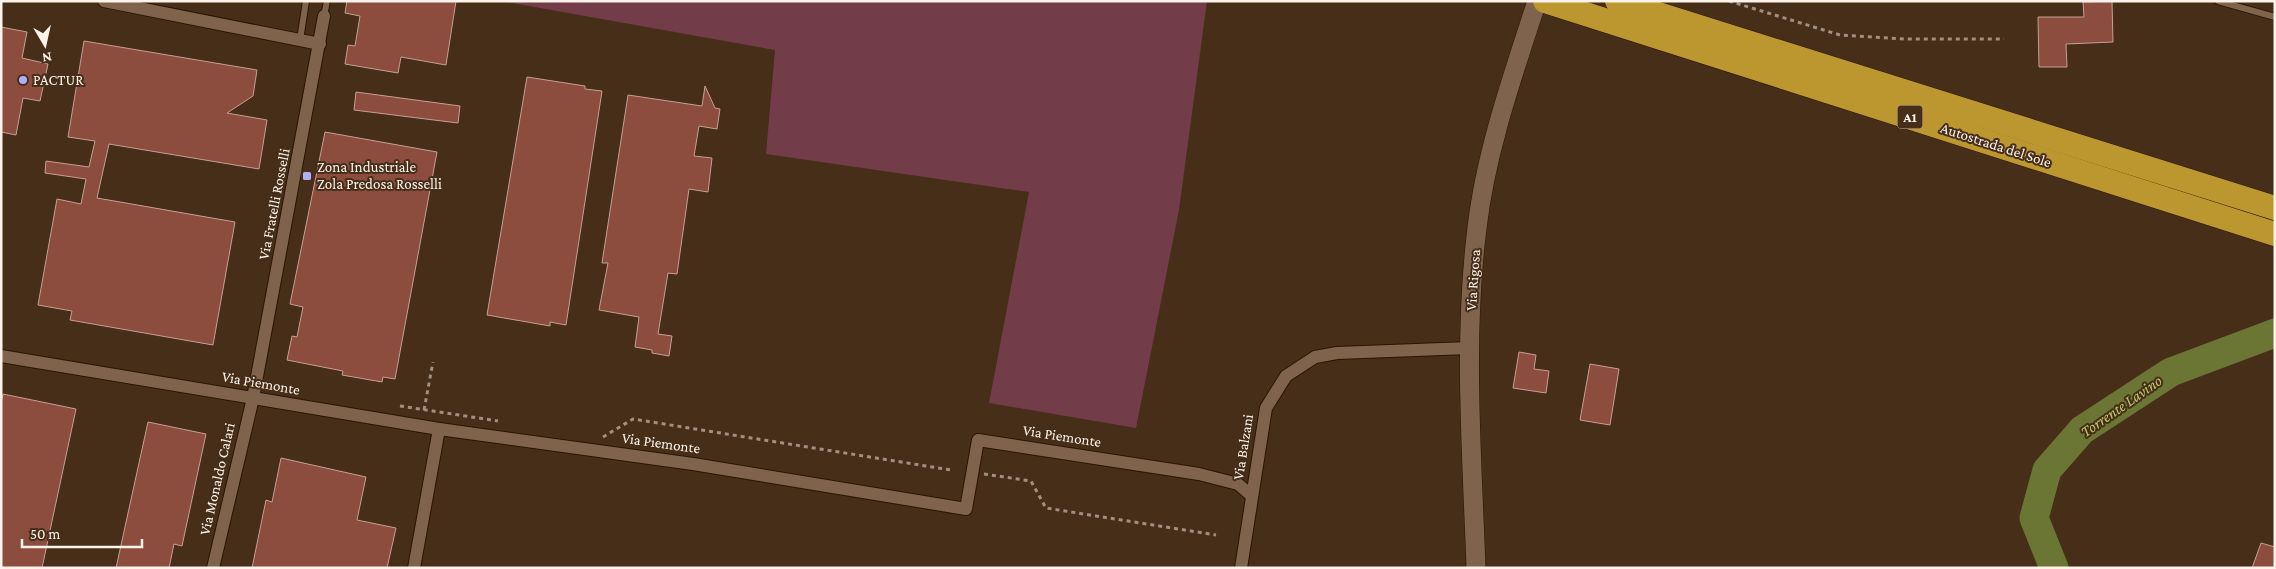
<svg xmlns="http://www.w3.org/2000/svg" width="2276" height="569" font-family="'Crimson Pro',serif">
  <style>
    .green { fill: #723c49 }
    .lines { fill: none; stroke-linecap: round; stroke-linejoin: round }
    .river { stroke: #6c7634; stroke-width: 29 }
    .building { fill: #8c4c3e; stroke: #c79f96 }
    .lane-casing { stroke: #2c1501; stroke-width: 8 }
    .street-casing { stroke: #2c1501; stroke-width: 14 }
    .secondary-casing { stroke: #2c1501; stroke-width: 20 }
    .highway-casing { stroke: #2c1501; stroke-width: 25 }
    .path { stroke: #a19081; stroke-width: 3; stroke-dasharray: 4 4; stroke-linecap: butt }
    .lane { stroke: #7f634d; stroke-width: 6 }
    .street { stroke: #7f634d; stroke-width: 12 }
    .secondary { stroke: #7f634d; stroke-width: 19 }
    .highway { stroke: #bc972f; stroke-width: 24 }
    .poi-dot { fill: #adaffb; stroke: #462e18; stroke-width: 2 }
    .labels { text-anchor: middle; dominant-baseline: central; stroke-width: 4; stroke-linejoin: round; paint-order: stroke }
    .shield { fill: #462e18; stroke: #c6b8ac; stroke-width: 1 }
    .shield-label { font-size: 14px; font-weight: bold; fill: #fdf3eb }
    .poi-label { font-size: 15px; fill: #fdf3eb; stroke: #462e18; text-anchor: start }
    .street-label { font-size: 15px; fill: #fdf3eb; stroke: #462e18 }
    .water-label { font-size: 16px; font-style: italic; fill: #bccb6d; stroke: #462e18 }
  </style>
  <rect width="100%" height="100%" fill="#462e18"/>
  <polygon class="green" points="501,1 1207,1 1179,210 1136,428 989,403 1029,192 766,154 775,50"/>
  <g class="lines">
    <polyline class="river" points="2054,568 2034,518 2047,470 2082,430 2171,372 2275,333"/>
  </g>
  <g class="building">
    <polygon points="347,1 456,1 446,65 401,57 398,73 345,64 348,45 355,46 360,16 345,13"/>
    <polygon points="2112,1 2113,42 2066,44 2067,67 2039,67 2038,17 2084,17 2083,2"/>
    <polygon points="1,27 27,32 22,58 48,64 40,101 23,98 16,135 1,132"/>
    <polygon points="84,41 257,70 253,96 227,113 267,120 259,169 109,144 97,198 235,222 213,345 70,320 72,311 38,305 57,199 81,204 86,179 45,173 46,161 89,167 95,141 68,137"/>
    <polygon points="527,77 585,86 585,89 602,91 566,325 550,322 550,326 487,315"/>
    <polygon points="705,86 715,108 720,109 717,129 699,126 694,156 712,158 708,192 689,189 677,274 668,273 658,334 672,336 669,356 652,353 652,350 635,347 639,317 599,310 608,263 602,263 628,95 702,106"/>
    <polygon points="356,92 460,106 458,123 354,110"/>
    <polygon points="325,132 437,152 395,379 383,377 382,382 342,375 343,371 287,360 292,336 297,337 303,307 290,304"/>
    <polygon points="1519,352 1536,355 1534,369 1549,371 1546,393 1513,388"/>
    <polygon points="1590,364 1619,369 1610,425 1580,420"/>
    <polygon points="3,394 76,409 42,568 1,568 1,403"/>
    <polygon points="148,422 206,434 182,546 174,544 169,568 116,568"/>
    <polygon points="281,458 366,477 357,520 396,528 387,568 252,568 266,500 272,502"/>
    <polygon points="2261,543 2275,547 2275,568 2252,568"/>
  </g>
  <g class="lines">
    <g class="lane-casing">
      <g id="lane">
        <polyline points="2218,1 2275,17"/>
        <polyline points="324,16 327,1"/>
        <polyline points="300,40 306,1"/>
      </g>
    </g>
    <g class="street-casing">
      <g id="street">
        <polyline points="104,1 320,44"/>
        <polyline points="1,356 439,429 693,464 966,509 978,440 1199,474 1238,484 1252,496"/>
        <polyline points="213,568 253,398 324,16"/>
        <polyline points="414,568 439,429"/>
        <polyline points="1241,568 1266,408 1286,376 1315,357 1337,353 1469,348"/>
      </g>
    </g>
    <g class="secondary-casing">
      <path id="secondary" d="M 1476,568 C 1472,455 1463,340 1477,228 C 1486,151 1513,75 1537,1"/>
    </g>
    <g class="highway-casing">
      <g id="highway">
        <polyline points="1545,1 2275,234"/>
        <polyline points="1617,1 2275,208"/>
      </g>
    </g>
    <g class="path">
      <polyline points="1729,1 1840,35 1905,39 2004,39"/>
      <polyline points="400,406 498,421"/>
      <polyline points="424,410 433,362"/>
      <polyline points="603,437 633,419 951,470"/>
      <polyline points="984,474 1031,481 1046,508 1216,535"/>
    </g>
    <use href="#lane" class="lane"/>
    <use href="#street" class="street"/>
    <use href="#secondary" class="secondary"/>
    <use href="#highway" class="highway"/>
  </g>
  <g class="poi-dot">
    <circle cx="23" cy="80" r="5"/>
    <rect x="302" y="171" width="10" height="10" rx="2.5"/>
  </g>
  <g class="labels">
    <rect class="shield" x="1897.5" y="105.5" width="25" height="23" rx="4"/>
    <g class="shield-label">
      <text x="1910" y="117">A1</text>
    </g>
    <g class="poi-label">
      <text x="33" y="80">PACTUR</text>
      <text x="317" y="167">Zona Industriale<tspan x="317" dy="17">Zola Predosa Rosselli</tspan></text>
    </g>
    <g class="street-label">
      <text transform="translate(1996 145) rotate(18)">Autostrada del Sole</text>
      <text transform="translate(274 204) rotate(-79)">Via Fratelli Rosselli</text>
      <text transform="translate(1473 280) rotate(-86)">Via Rigosa</text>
      <text transform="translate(261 383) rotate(10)">Via Piemonte</text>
      <text transform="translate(1062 436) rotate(9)">Via Piemonte</text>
      <text transform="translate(661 443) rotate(8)">Via Piemonte</text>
      <text transform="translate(1243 447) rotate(-81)">Via Balzani</text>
      <text transform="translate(217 479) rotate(-77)">Via Monaldo Calari</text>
    </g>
    <g class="water-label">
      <text transform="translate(2121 406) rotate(-35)">Torrente Lavino</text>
    </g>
  </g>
  <rect width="2276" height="569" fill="none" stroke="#fdf3eb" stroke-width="5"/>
  <g transform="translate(45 45) rotate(171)" stroke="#462e18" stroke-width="4" paint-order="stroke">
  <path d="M0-4L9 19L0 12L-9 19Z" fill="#fdf3eb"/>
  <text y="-8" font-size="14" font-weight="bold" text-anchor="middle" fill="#fdf3eb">N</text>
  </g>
  <path d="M22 539v8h120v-8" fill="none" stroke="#fdf3eb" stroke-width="2.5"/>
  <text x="30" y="539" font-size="15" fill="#fdf3eb" stroke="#462e18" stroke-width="4" paint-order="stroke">50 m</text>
</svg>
